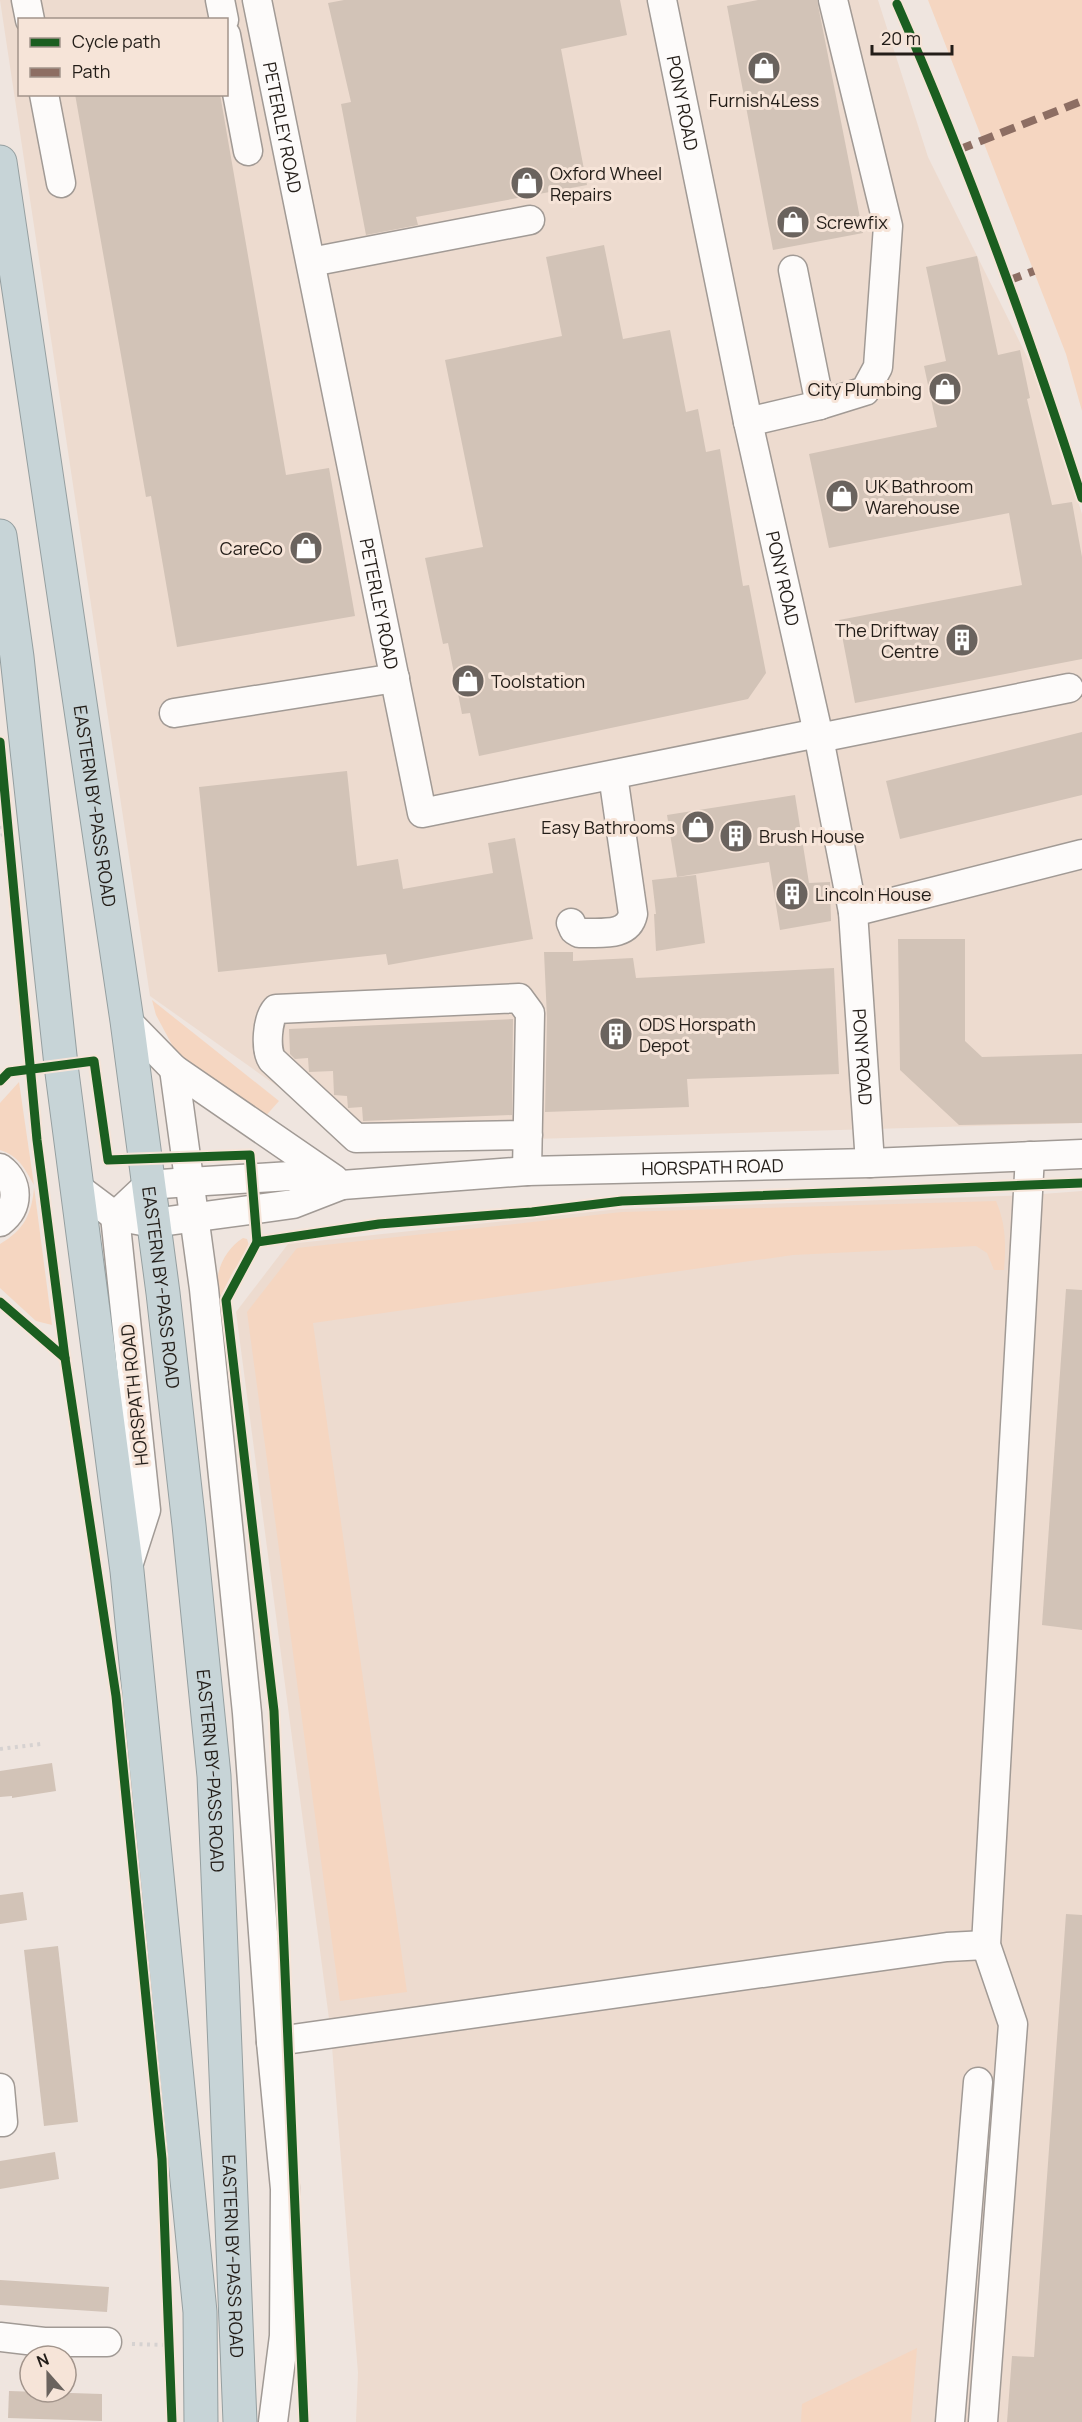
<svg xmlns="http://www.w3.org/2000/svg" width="1082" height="2422" font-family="Manrope,sans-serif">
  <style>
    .built { fill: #eddbcf; fill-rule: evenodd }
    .green { fill: #f5d6c1 }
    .building { fill: #d2c3b7 }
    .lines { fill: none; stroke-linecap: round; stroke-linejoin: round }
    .minor-casing { stroke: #a19a95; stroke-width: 31 }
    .highway-casing { stroke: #959fa0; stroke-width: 35 }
    .path { stroke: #d6d2d1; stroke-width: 4; stroke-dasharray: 3 4.5; stroke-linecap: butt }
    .minor { stroke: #fdfbfa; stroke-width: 28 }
    .highway { stroke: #c7d4d7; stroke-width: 33 }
    .quiet { stroke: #8d6e63; stroke-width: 8; stroke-dasharray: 15 8; stroke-linecap: butt }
    .cycleway-casing { stroke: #f6e4d8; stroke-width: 13 }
    .cycleway { stroke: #1b5e20; stroke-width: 9 }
    .labels { text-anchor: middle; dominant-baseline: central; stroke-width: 6; stroke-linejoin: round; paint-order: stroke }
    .poi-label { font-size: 18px; fill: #231d18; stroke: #f6e4d8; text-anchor: start }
    .street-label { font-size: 18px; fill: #231d18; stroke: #f6e4d8 }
  </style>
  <rect width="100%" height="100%" fill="#efe5df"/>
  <g class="built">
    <path d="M 0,0 L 878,0 L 928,157 L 1039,381 L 1082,514 L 1082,1123 L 359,1144 L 150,996 ZM 20,20 L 226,20 L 226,94 L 20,94 Z"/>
    <polygon points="1082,1191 1082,2422 356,2422 358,2373 331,2034 236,1312 288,1244 619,1209 1029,1195"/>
  </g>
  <g class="green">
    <polygon points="928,0 1082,0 1082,411 1066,354"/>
    <polygon points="152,1000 279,1101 263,1119 178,1056 156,1015"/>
    <path d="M 19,1082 L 34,1185 C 25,1169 19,1156 0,1150 L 0,1103 Z"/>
    <path d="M 34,1187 L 52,1325 L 36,1321 L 0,1288 L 0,1244 C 24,1230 32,1214 34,1187 Z"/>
    <path d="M 996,1201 C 1006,1224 1006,1245 1004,1270 L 994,1270 L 987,1253 L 976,1246 L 793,1255 L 313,1323 L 407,1992 L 340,2001 L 247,1312 L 297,1248 L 622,1212 Z"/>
    <path d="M 243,1238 L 247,1239 L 250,1249 L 234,1270 L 220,1297 C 212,1275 224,1250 243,1238 Z"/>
    <polygon points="917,2348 911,2422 801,2422 802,2404"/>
  </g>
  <g class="building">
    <polygon points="344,0 620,0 627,35 561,49 587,185 416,217 418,225 366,235 341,104 351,102 328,3"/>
    <polygon points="758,0 817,0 863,233 773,250 727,6"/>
    <polygon points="75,94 220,94 286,475 329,468 355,616 177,647 151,496 146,497"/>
    <polygon points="604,245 623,339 670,330 686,412 698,409 706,452 720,449 743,586 749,585 766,673 748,699 479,756 470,713 462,714 448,643 443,644 425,558 483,547 445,360 562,336 546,257"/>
    <polygon points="977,256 998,355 1020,350 1030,398 1027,399 1052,505 1072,502 1082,557 1082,659 855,703 839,620 1022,585 1009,513 829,548 809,454 937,427 924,366 946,361 926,267"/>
    <polygon points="1082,732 1082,795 900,839 886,781"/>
    <polygon points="347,771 357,866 398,859 403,889 493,873 488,843 515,838 533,939 388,965 386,954 218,972 199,787"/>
    <polygon points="795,795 809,883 830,882 831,921 780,930 769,862 677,877 667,815"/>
    <polygon points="696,875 705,943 656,951 654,914 656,914 652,880"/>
    <polygon points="898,939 965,939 965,1041 982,1057 1082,1054 1082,1123 959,1125 900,1070"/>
    <polygon points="544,952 573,952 573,961 633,958 636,978 834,968 839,1074 687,1079 689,1107 545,1112 547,1018"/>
    <polygon points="513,1019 512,1115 363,1121 362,1107 348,1108 347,1096 334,1095 333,1071 309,1072 308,1058 295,1059 290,1054 289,1029"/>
    <polygon points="1066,1289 1082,1290 1082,1630 1042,1625"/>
    <polygon points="52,1763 56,1791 12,1798 12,1796 0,1797 0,1771"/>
    <polygon points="23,1892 27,1920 0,1924 0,1895"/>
    <polygon points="1066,1914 1082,1915 1082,2422 1007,2422 1012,2356 1034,2357"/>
    <polygon points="58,1946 78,2122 44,2126 24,1950"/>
    <polygon points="55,2152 59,2179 0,2189 0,2161"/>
    <polygon points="0,2280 109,2287 107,2312 0,2305"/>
    <polygon points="9,2391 102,2394 102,2421 8,2418"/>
  </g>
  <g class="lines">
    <g class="minor-casing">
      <g id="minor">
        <polyline points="26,0 30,20"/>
        <polyline points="220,0 224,20"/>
        <path id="s1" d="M 257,0 L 422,813 L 818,733"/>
        <path id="s2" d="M 662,0 L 748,422 L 818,733 L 853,912 L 870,1163"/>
        <polyline points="226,35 248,151"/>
        <polyline points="44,94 61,183"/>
        <polyline points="311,262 530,220"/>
        <polyline points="793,270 820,405"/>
        <polyline points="748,422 820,405 865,391 878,367 888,226 833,0"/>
        <polyline points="174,713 395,678"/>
        <polyline points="819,738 1069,688"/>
        <polyline points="853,912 1082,854"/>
        <path d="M 571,923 L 574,930 L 579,933 C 599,932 628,938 633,914 L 613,775"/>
        <polyline points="127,1021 174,1069 334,1179"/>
        <polyline points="174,1069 204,1289 247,1713 271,2042 285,2189 284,2336 273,2422"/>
        <path d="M 0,1168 C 19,1182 20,1207 0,1222"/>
        <path d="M 527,1171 L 530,1013 L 519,998 L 276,1009 C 267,1019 265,1049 272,1060 L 356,1138 L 528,1135"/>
        <polyline points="79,1189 115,1216 153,1223 293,1204 342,1185"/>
        <path id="s3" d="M 127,1569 L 146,1510 L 115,1216 L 148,1185 L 189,1182 L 291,1176 L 342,1185 L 527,1171 L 870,1163 L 1082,1154"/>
        <polyline points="271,2042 947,1947 986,1945"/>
        <polyline points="0,2088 3,2122 0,2122"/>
        <polyline points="0,2337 44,2342 107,2342"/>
        <polyline points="950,2422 978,2082"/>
        <polyline points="983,2422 1013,2024 986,1945 1030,1156"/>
      </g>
    </g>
    <g class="highway-casing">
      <g id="highway">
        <path id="s4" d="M 0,162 L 127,1021 L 163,1293 L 189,1525 L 214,1776 L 240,2422"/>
        <polyline points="0,536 17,657 61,1065 127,1571 200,2312 201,2422"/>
      </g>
    </g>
    <g class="path">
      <polyline points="0,826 5,843"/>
      <polyline points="0,1749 41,1744"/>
      <polyline points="132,2344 168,2345"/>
    </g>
    <use href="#minor" class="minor"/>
    <use href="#highway" class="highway"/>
    <g class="quiet">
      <polyline points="958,150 1082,101"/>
      <polyline points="1007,281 1034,271"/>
    </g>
    <g class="cycleway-casing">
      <g id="cycleway">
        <path d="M 897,4 C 968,165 1028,331 1082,498"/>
        <polyline points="0,742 37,1140 65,1358 116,1696 162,2159 172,2422"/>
        <polyline points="0,1081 9,1072 94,1061 108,1160 250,1155 257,1242 226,1300 274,1711 304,2422"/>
        <polyline points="257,1242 379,1224 532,1212 622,1201 1082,1183"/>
        <polyline points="0,1302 65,1358"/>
      </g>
    </g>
    <use href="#cycleway" class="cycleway"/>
  </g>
  <defs>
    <g id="shop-disc" transform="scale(1.725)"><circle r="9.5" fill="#6a635e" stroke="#f6e4d8"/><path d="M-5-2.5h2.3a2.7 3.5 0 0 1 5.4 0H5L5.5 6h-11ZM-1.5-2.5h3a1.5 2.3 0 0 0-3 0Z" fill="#fff"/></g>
    <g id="building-disc" transform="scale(1.725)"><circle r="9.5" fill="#6a635e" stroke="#f6e4d8"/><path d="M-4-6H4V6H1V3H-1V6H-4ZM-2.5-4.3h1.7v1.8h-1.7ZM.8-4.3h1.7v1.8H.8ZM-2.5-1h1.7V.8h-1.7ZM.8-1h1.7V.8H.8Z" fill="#fff"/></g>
  </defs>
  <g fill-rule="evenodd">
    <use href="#shop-disc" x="764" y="68"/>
    <use href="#shop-disc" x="527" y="183"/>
    <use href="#shop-disc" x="793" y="222"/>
    <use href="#shop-disc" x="945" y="389"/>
    <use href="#shop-disc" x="842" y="496"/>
    <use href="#shop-disc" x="306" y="548"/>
    <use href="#building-disc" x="962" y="640"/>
    <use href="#shop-disc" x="468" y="681"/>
    <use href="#shop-disc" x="698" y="827"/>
    <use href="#building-disc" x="736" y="836"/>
    <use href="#building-disc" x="792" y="894"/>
    <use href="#building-disc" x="616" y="1034"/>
  </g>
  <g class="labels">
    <g class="poi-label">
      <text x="764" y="100" text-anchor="middle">Furnish4Less</text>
      <text x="550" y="173">Oxford Wheel<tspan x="550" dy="21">Repairs</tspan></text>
      <text x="816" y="222">Screwfix</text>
      <text x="922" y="389" text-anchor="end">City Plumbing</text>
      <text x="865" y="486">UK Bathroom<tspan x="865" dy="21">Warehouse</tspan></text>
      <text x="283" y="548" text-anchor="end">CareCo</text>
      <text x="939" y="630" text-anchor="end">The Driftway<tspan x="939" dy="21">Centre</tspan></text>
      <text x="491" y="681">Toolstation</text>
      <text x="675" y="827" text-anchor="end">Easy Bathrooms</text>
      <text x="759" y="836">Brush House</text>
      <text x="815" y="894">Lincoln House</text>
      <text x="639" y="1024">ODS Horspath<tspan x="639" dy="21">Depot</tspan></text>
    </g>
    <g class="street-label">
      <text stroke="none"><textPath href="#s2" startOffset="105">PONY ROAD</textPath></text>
      <text stroke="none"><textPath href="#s1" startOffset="130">PETERLEY ROAD</textPath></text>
      <text stroke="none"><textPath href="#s2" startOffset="591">PONY ROAD</textPath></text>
      <text stroke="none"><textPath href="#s1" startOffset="616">PETERLEY ROAD</textPath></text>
      <text stroke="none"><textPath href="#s4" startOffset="651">EASTERN BY-PASS ROAD</textPath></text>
      <text stroke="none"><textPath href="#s2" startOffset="1077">PONY ROAD</textPath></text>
      <text stroke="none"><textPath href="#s3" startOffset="969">HORSPATH ROAD</textPath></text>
      <text stroke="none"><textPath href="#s4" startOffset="1137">EASTERN BY-PASS ROAD</textPath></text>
      <text transform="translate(134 1395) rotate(-96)">HORSPATH ROAD</text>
      <text stroke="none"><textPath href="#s4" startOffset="1623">EASTERN BY-PASS ROAD</textPath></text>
      <text stroke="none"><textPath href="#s4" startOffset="2109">EASTERN BY-PASS ROAD</textPath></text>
    </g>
  </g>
  <rect x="18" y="18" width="210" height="78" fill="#f6e4d8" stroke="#a2948b" stroke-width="1.5"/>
  <rect x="30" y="38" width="30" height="9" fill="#1b5e20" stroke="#a2948b" stroke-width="1.5"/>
  <text x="72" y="48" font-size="18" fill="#231d18">Cycle path</text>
  <rect x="30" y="68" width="30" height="9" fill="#8d6e63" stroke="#a2948b" stroke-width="1.5"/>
  <text x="72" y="78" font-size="18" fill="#231d18">Path</text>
  <g transform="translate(48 2374) rotate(339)"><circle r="28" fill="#f6e4d8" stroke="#a2948b" stroke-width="1.5"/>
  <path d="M0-4.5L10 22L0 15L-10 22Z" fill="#6a635e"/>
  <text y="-9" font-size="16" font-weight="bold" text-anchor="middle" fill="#231d18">N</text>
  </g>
  <path d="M872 45v9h80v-9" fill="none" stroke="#231d18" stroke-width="3"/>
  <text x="881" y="45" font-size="18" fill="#231d18" stroke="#f6e4d8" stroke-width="4.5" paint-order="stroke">20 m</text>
</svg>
